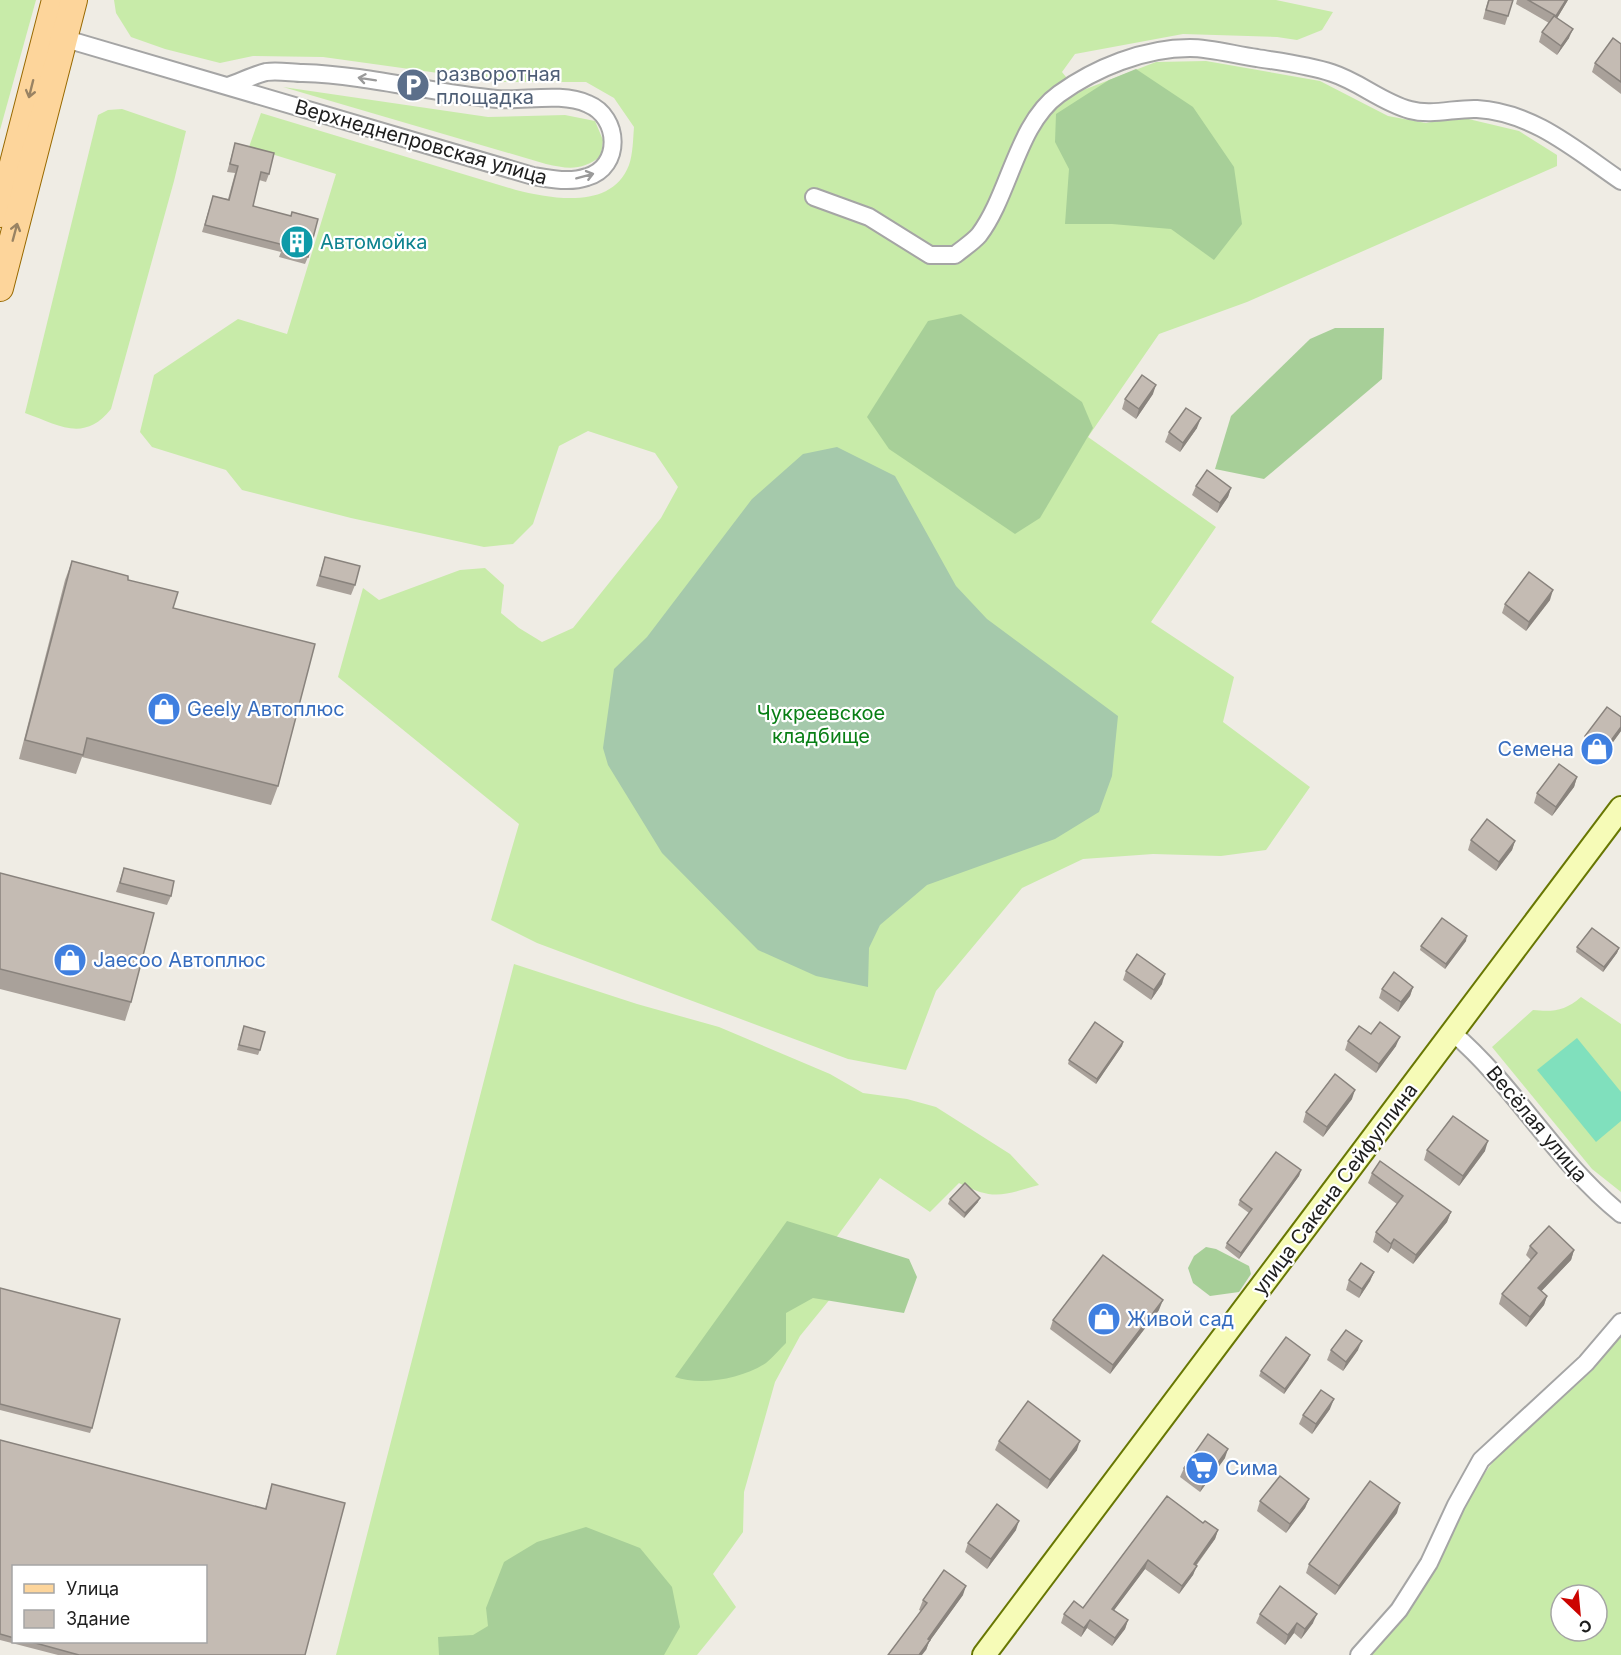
<svg xmlns="http://www.w3.org/2000/svg" width="1621" height="1655" font-family="Inter,sans-serif">
  <style>
    .grass { fill: #c8eba9; fill-rule: evenodd }
    .forest { fill: #a7cf98 }
    .cemetery { fill: #a5c9ab }
    .pitch { fill: #80e0bd }
    .lines { fill: none; stroke-linecap: round; stroke-linejoin: round }
    .street-casing { stroke: #a5a5a5; stroke-width: 20 }
    .secondary-casing { stroke: #687703; stroke-width: 26 }
    .primary-casing { stroke: #986900; stroke-width: 28 }
    .street { stroke: #fff; stroke-width: 16 }
    .secondary { stroke: #f6fbb7; stroke-width: 22 }
    .primary { stroke: #fdd59b; stroke-width: 26 }
    .wall { fill: #a9a19a; fill-rule: evenodd }
    .shaded-wall { fill: #89837d }
    .building { fill: #c4bbb3; stroke: #89837d; stroke-width: 1.5 }
    .oneway { stroke: #9a9a9a }
    .oneway2 { stroke: #998363 }
    .labels { text-anchor: middle; dominant-baseline: central; stroke-width: 4.5; stroke-linejoin: round; paint-order: stroke }
    .service-label { font-size: 20px; fill: #4e5e75; stroke: #fff; text-anchor: start }
    .street-label { font-size: 20px; fill: #1e1e1e; stroke: #fff }
    .culture-label { font-size: 20px; fill: #0d838f; stroke: #fff; text-anchor: start }
    .shop-label { font-size: 20px; fill: #366cbe; stroke: #fff; text-anchor: start }
    .park-label { font-size: 20px; fill: #097f16; stroke: #fff }
  </style>
  <rect width="100%" height="100%" fill="#efece4"/>
  <g class="grass">
    <polygon points="0,0 36,0 0,130"/>
    <path d="M 114,0 L 1276,0 L 1333,12 L 1322,30 L 1297,40 L 1277,37 L 1183,34 L 1075,54 L 1062,72 L 1078,92 L 1156,62 L 1206,61 L 1320,81 L 1388,116 L 1426,123 L 1460,117 L 1519,131 L 1557,155 L 1557,166 L 1247,302 L 1159,334 L 1088,437 L 1216,527 L 1151,622 L 1234,677 L 1223,722 L 1310,787 L 1266,850 L 1221,856 L 1153,854 L 1083,859 L 1022,888 L 936,991 L 906,1070 L 848,1059 L 537,943 L 491,920 L 519,824 L 338,677 L 363,588 L 379,600 L 460,570 L 485,568 L 504,585 L 501,613 L 519,628 L 542,642 L 573,628 L 661,518 L 678,487 L 655,453 L 588,431 L 559,446 L 533,524 L 513,544 L 484,547 L 351,518 L 242,490 L 226,470 L 152,447 L 140,432 L 154,375 L 238,319 L 287,334 L 336,174 L 249,147 L 261,113 L 516,190 C 553,199 612,210 629,165 C 633,154 633,139 634,127 L 614,98 L 586,82 L 503,82 L 323,57 L 253,56 L 220,63 L 165,49 L 131,37 L 116,13 Z"/>
    <path d="M 283,87 L 488,117 L 565,115 L 595,121 L 603,140 L 601,156 C 582,171 568,169 546,164 Z"/>
    <path d="M 122,109 L 186,131 L 174,181 L 111,409 C 84,443 59,425 25,413 L 98,115 L 108,110 Z"/>
    <path d="M 514,964 L 637,1004 L 719,1027 L 830,1074 L 863,1093 L 907,1099 L 936,1107 L 1010,1154 L 1039,1185 C 1003,1195 994,1201 959,1183 L 930,1212 L 880,1178 L 824,1254 L 852,1272 L 800,1336 L 775,1382 L 744,1492 L 743,1532 L 713,1574 L 736,1607 L 697,1655 L 336,1655 Z"/>
    <path d="M 1581,997 L 1621,1024 L 1621,1192 L 1592,1169 L 1492,1047 L 1533,1010 C 1553,1012 1565,1011 1581,997 Z"/>
    <path d="M 1621,1333 L 1621,1655 L 1352,1655 L 1415,1574 L 1501,1450 L 1561,1398 ZM 1561,1595 L 1597,1595 L 1597,1631 L 1561,1631 Z"/>
  </g>
  <g class="forest">
    <polygon points="1136,69 1193,107 1234,167 1242,224 1214,260 1171,229 1112,224 1065,224 1069,169 1055,142 1056,114 1109,80"/>
    <polygon points="961,314 1082,402 1093,428 1040,518 1015,534 889,449 867,417 928,321"/>
    <polygon points="1335,328 1384,328 1382,379 1264,479 1215,469 1231,416 1310,339"/>
    <path d="M 787,1221 L 909,1259 L 917,1277 L 904,1313 L 813,1298 L 786,1313 L 786,1343 C 780,1349 773,1357 766,1363 C 742,1379 701,1386 675,1377 Z"/>
    <polygon points="1206,1247 1216,1249 1249,1266 1251,1274 1239,1292 1210,1296 1193,1283 1188,1268 1194,1256"/>
    <polygon points="586,1527 640,1548 672,1587 680,1627 664,1655 439,1655 438,1637 473,1635 488,1626 486,1608 504,1562 537,1542"/>
  </g>
  <polygon class="cemetery" points="837,447 895,476 956,586 987,619 1118,716 1112,776 1099,812 1055,839 927,885 880,925 869,948 868,987 816,976 758,950 662,853 608,765 603,748 614,669 647,637 752,499 803,454"/>
  <polygon class="pitch" points="1577,1038 1621,1092 1621,1121 1596,1142 1537,1070"/>
  <g class="lines">
    <g class="street-casing">
      <g id="street">
        <path d="M 66,39 L 533,176 C 550,179 570,183 587,177 C 622,167 620,117 588,104 C 562,92 525,101 497,99 C 432,93 368,75 303,73 C 292,73 278,70 266,72 C 254,75 240,82 228,86"/>
        <path d="M 814,197 L 869,217 L 930,255 L 955,255 C 962,249 973,242 979,235 C 1010,194 1017,124 1059,94 C 1095,68 1144,48 1190,48 C 1211,48 1235,55 1257,58 C 1282,62 1308,65 1332,73 C 1360,82 1381,102 1410,110 C 1432,116 1455,108 1477,109 C 1533,112 1577,151 1621,181"/>
        <path d="M 1453,1033 C 1516,1087 1556,1162 1621,1214"/>
        <polyline points="1359,1655 1399,1610 1429,1563 1456,1505 1481,1460 1586,1363 1621,1322"/>
      </g>
    </g>
    <g class="secondary-casing">
      <polyline id="secondary" points="984,1655 1621,808"/>
    </g>
    <g class="primary-casing">
      <g id="primary">
        <polyline points="0,214 55,0"/>
        <polyline points="0,288 74,0"/>
      </g>
    </g>
    <use href="#street" class="street"/>
    <use href="#secondary" class="secondary"/>
    <use href="#primary" class="primary"/>
  </g>
  <g class="wall">
    <polygon points="1488,0 1513,0 1505,25 1483,19"/>
    <polygon points="1517,0 1568,0 1557,18 1569,38 1557,55 1539,42 1542,32 1549,23 1516,4"/>
    <polygon points="1621,44 1621,94 1592,72 1595,63"/>
    <polygon points="235,143 269,174 266,182 259,180 253,206 308,257 305,264 279,257 281,252 202,232 213,196 228,199 235,173 227,172"/>
    <polygon points="1153,394 1136,419 1122,409 1125,399"/>
    <polygon points="1197,428 1180,452 1165,442 1169,432"/>
    <polygon points="1196,486 1231,488 1228,497 1217,513 1192,495"/>
    <polygon points="325,557 355,585 351,595 316,586"/>
    <polygon points="72,561 128,580 173,608 278,786 271,805 82,757 76,774 19,759 65,580"/>
    <polygon points="1550,600 1526,631 1502,613 1505,604"/>
    <polygon points="1621,727 1621,731 1600,760 1581,746 1585,736"/>
    <polygon points="1577,777 1574,787 1552,816 1534,803 1537,793"/>
    <polygon points="1471,840 1515,841 1512,850 1496,871 1468,850"/>
    <polygon points="124,868 171,896 167,905 116,892"/>
    <polygon points="0,873 131,1002 125,1021 0,989"/>
    <polygon points="1466,941 1445,969 1420,950 1421,946"/>
    <polygon points="1577,947 1619,948 1617,953 1603,972 1576,952"/>
    <polygon points="1126,971 1162,984 1151,1000 1123,980"/>
    <polygon points="1413,987 1410,996 1398,1012 1379,998 1382,989"/>
    <polygon points="244,1026 260,1050 258,1055 237,1050"/>
    <polygon points="1371,1034 1396,1046 1376,1073 1345,1050 1348,1041"/>
    <polygon points="1123,1042 1122,1046 1096,1084 1068,1064 1069,1060"/>
    <polygon points="1352,1099 1323,1137 1303,1122 1306,1112"/>
    <polygon points="1427,1150 1485,1151 1459,1186 1424,1160"/>
    <polygon points="1301,1170 1299,1176 1239,1259 1225,1248 1227,1243 1249,1213 1238,1205 1240,1200"/>
    <polygon points="1372,1173 1451,1212 1447,1222 1413,1264 1391,1248 1388,1253 1373,1242 1376,1232 1397,1204 1368,1183"/>
    <polygon points="950,1199 978,1202 964,1218 948,1204"/>
    <polygon points="1530,1246 1574,1250 1571,1260 1541,1291 1547,1296 1544,1305 1526,1327 1499,1304 1502,1294 1531,1260 1526,1255"/>
    <polygon points="1374,1272 1370,1281 1359,1298 1346,1290 1349,1280"/>
    <polygon points="0,1288 92,1428 90,1433 0,1410"/>
    <polygon points="1159,1310 1110,1374 1050,1329 1053,1320"/>
    <polygon points="1331,1350 1358,1350 1343,1371 1327,1360"/>
    <polygon points="1310,1355 1308,1360 1284,1394 1259,1376 1261,1371"/>
    <polygon points="1330,1409 1312,1434 1299,1424 1303,1415"/>
    <path d="M 0,1440 L 265,1509 L 272,1484 L 305,1655 L 58,1655 L 0,1640 ZM 14,1566 L 206,1641 L 14,1641 Z"/>
    <polygon points="999,1441 1077,1450 1047,1489 995,1450"/>
    <polygon points="1225,1458 1200,1492 1180,1477 1184,1468"/>
    <polygon points="1167,1496 1203,1523 1218,1530 1215,1539 1196,1566 1193,1575 1179,1594 1145,1569 1114,1610 1128,1620 1125,1629 1112,1646 1087,1628 1081,1637 1061,1623 1064,1614 1083,1608"/>
    <polygon points="1309,1499 1305,1508 1286,1533 1257,1511 1260,1501"/>
    <polygon points="1397,1513 1335,1595 1306,1573 1309,1564"/>
    <polygon points="1016,1530 987,1569 965,1552 968,1543"/>
    <polygon points="963,1595 929,1642 926,1650 921,1611 919,1610 923,1600"/>
    <polygon points="1260,1614 1313,1623 1301,1639 1294,1633 1285,1645 1256,1623"/>
  </g>
  <g class="shaded-wall">
    <polygon points="1566,0 1568,0 1553,25 1556,16"/>
    <polygon points="1573,29 1569,38 1557,55 1561,46"/>
    <polygon points="1156,385 1153,394 1136,419 1139,409"/>
    <polygon points="1201,418 1197,428 1180,452 1183,443"/>
    <polygon points="1231,488 1228,497 1217,513 1220,503"/>
    <polygon points="1553,590 1550,600 1526,631 1529,622"/>
    <polygon points="1621,727 1621,731 1600,760 1604,750"/>
    <polygon points="1577,777 1574,787 1552,816 1556,807"/>
    <polygon points="1515,841 1512,850 1496,871 1499,862"/>
    <polygon points="1467,936 1466,941 1445,969 1446,964"/>
    <polygon points="1619,948 1617,953 1603,972 1604,967"/>
    <polygon points="1165,974 1162,984 1151,1000 1154,990"/>
    <polygon points="1413,987 1410,996 1398,1012 1401,1002"/>
    <polygon points="1400,1037 1396,1046 1376,1073 1379,1064"/>
    <polygon points="1123,1042 1122,1046 1096,1084 1097,1079"/>
    <polygon points="1355,1090 1352,1099 1323,1137 1327,1127"/>
    <polygon points="1488,1141 1485,1151 1459,1186 1463,1176"/>
    <polygon points="1301,1170 1299,1176 1239,1259 1241,1253"/>
    <polygon points="980,1198 978,1202 964,1218 965,1213"/>
    <polygon points="1451,1212 1447,1222 1413,1264 1416,1255"/>
    <polygon points="1394,1239 1391,1248 1388,1253 1391,1244"/>
    <polygon points="1574,1250 1571,1260 1535,1298 1538,1288"/>
    <polygon points="1374,1272 1370,1281 1359,1298 1362,1289"/>
    <polygon points="1547,1296 1544,1305 1526,1327 1530,1317"/>
    <polygon points="1163,1300 1159,1310 1110,1374 1113,1365"/>
    <polygon points="1362,1341 1358,1350 1343,1371 1346,1362"/>
    <polygon points="1310,1355 1308,1360 1284,1394 1285,1389"/>
    <polygon points="1334,1399 1330,1409 1312,1434 1316,1424"/>
    <polygon points="1080,1441 1077,1450 1047,1489 1050,1480"/>
    <polygon points="1228,1449 1225,1458 1200,1492 1203,1483"/>
    <polygon points="1309,1499 1305,1508 1286,1533 1290,1524"/>
    <polygon points="1400,1503 1397,1513 1335,1595 1339,1586"/>
    <polygon points="1019,1521 1016,1530 987,1569 991,1559"/>
    <polygon points="1218,1530 1215,1539 1190,1573 1194,1564"/>
    <polygon points="1148,1560 1145,1569 1109,1617 1112,1609"/>
    <polygon points="1197,1566 1193,1575 1179,1594 1182,1586"/>
    <polygon points="966,1586 963,1595 929,1642 926,1650 922,1655 919,1655 928,1639"/>
    <polygon points="1317,1614 1313,1623 1301,1639 1305,1629"/>
    <polygon points="1090,1620 1087,1628 1081,1637 1084,1628"/>
    <polygon points="1128,1620 1125,1629 1112,1646 1115,1638"/>
    <polygon points="1297,1623 1294,1633 1285,1645 1288,1635"/>
  </g>
  <g class="building">
    <polygon points="1489,0 1513,0 1508,16 1486,10"/>
    <polygon points="1528,0 1566,0 1556,16"/>
    <polygon points="1554,16 1573,29 1561,46 1542,32"/>
    <polygon points="1613,38 1621,44 1621,82 1595,63"/>
    <polygon points="235,143 274,153 269,174 261,172 253,206 291,216 292,212 318,219 308,257 282,250 284,245 205,225 213,196 229,200 238,166 230,164"/>
    <polygon points="1142,375 1156,385 1139,409 1125,399"/>
    <polygon points="1186,408 1201,418 1183,443 1169,432"/>
    <polygon points="1207,470 1231,488 1220,503 1196,486"/>
    <polygon points="325,557 360,566 355,585 320,576"/>
    <polygon points="72,561 128,576 128,580 178,592 173,608 315,644 278,786 87,738 83,755 25,740"/>
    <polygon points="1529,572 1553,590 1529,622 1505,604"/>
    <polygon points="1607,707 1621,717 1621,727 1604,750 1585,736"/>
    <polygon points="1559,764 1577,777 1556,807 1537,793"/>
    <polygon points="1487,819 1515,841 1499,862 1471,840"/>
    <polygon points="124,868 174,881 171,896 120,883"/>
    <polygon points="0,873 154,913 131,1002 0,969"/>
    <polygon points="1442,918 1467,936 1446,964 1421,946"/>
    <polygon points="1592,928 1619,948 1604,967 1577,947"/>
    <polygon points="1137,954 1165,974 1154,990 1126,971"/>
    <polygon points="1394,972 1413,987 1401,1002 1382,989"/>
    <polygon points="1095,1022 1123,1042 1097,1079 1069,1060"/>
    <polygon points="1380,1022 1400,1037 1379,1064 1348,1041 1359,1026 1371,1034"/>
    <polygon points="244,1026 265,1032 260,1050 239,1045"/>
    <polygon points="1335,1074 1355,1090 1327,1127 1306,1112"/>
    <polygon points="1453,1116 1488,1141 1463,1176 1427,1150"/>
    <polygon points="1276,1152 1301,1170 1241,1253 1227,1243 1252,1209 1240,1200"/>
    <polygon points="1380,1161 1451,1212 1416,1255 1394,1239 1391,1244 1376,1232 1403,1196 1372,1173"/>
    <polygon points="965,1183 980,1198 965,1213 950,1199"/>
    <polygon points="1549,1226 1574,1250 1538,1288 1547,1296 1530,1317 1502,1294 1537,1253 1530,1246"/>
    <polygon points="1103,1255 1163,1300 1113,1365 1053,1320"/>
    <polygon points="1361,1263 1374,1272 1362,1289 1349,1280"/>
    <polygon points="0,1288 120,1319 92,1428 0,1404"/>
    <polygon points="1346,1330 1362,1341 1346,1362 1331,1350"/>
    <polygon points="1286,1337 1310,1355 1285,1389 1261,1371"/>
    <polygon points="1321,1390 1334,1399 1316,1424 1303,1415"/>
    <polygon points="1028,1401 1080,1441 1050,1480 999,1441"/>
    <polygon points="1208,1434 1228,1449 1203,1483 1184,1468"/>
    <polygon points="0,1440 266,1509 272,1484 345,1503 305,1655 79,1655 28,1641 206,1641 206,1566 14,1566 14,1638 0,1634"/>
    <polygon points="1280,1476 1309,1499 1290,1524 1260,1501"/>
    <polygon points="1370,1481 1400,1503 1339,1586 1309,1564"/>
    <polygon points="1167,1496 1203,1523 1205,1521 1218,1530 1194,1564 1197,1566 1182,1586 1148,1560 1112,1609 1128,1620 1115,1638 1090,1620 1084,1628 1064,1614 1074,1601 1083,1608"/>
    <polygon points="997,1504 1019,1521 991,1559 968,1543"/>
    <polygon points="944,1570 966,1586 928,1639 930,1640 919,1655 888,1655 927,1603 923,1600"/>
    <polygon points="1280,1586 1317,1614 1305,1629 1297,1623 1288,1635 1260,1614"/>
  </g>
  <defs><path id="oneway-shaft" d="M-6 0H5M1.5-3L5.5 0L1.5 3" fill="none" stroke-width="1.6" stroke-linecap="round" stroke-linejoin="round" transform="scale(1.5)"/></defs>
  <g class="oneway">
    <use href="#oneway-shaft" transform="translate(367 79) rotate(-171)"/>
    <use href="#oneway-shaft" transform="translate(585 176) rotate(-15)"/>
  </g>
  <g class="oneway2">
    <use href="#oneway-shaft" transform="translate(31 89) rotate(104)"/>
    <use href="#oneway-shaft" transform="translate(15 232) rotate(-75)"/>
  </g>
  <defs>
    <g id="parking-disc" transform="scale(1.725)"><circle r="9.5" fill="#5c6f8a" stroke="#fff"/><path d="M-3.5-5.5H1a3.5 3.5 0 0 1 0 7H-1V5.5H-3.5ZM-1-3.4V-.6H.8a1.4 1.4 0 0 0 0-2.8Z" fill="#fff"/></g>
    <g id="building-disc" transform="scale(1.725)"><circle r="9.5" fill="#0f9aa8" stroke="#fff"/><path d="M-4-6H4V6H1V3H-1V6H-4ZM-2.5-4.3h1.7v1.8h-1.7ZM.8-4.3h1.7v1.8H.8ZM-2.5-1h1.7V.8h-1.7ZM.8-1h1.7V.8H.8Z" fill="#fff"/></g>
    <g id="shop-disc" transform="scale(1.725)"><circle r="9.5" fill="#3f7fe0" stroke="#fff"/><path d="M-5-2.5h2.3a2.7 3.5 0 0 1 5.4 0H5L5.5 6h-11ZM-1.5-2.5h3a1.5 2.3 0 0 0-3 0Z" fill="#fff"/></g>
    <g id="supermarket-disc" transform="scale(1.725)"><circle r="9.5" fill="#3f7fe0" stroke="#fff"/><path d="M-6-5.5h2.5l.6 2H6L4.5 2H-2.5L-4.4-4H-6ZM-1.5 3.2a1.3 1.3 0 1 0 .1 0ZM3 3.2a1.3 1.3 0 1 0 .1 0Z" fill="#fff"/></g>
  </defs>
  <g fill-rule="evenodd">
    <use href="#parking-disc" x="413" y="85"/>
    <use href="#building-disc" x="297" y="242"/>
    <use href="#shop-disc" x="164" y="709"/>
    <use href="#shop-disc" x="1597" y="749"/>
    <use href="#shop-disc" x="70" y="960"/>
    <use href="#shop-disc" x="1104" y="1319"/>
    <use href="#supermarket-disc" x="1202" y="1468"/>
  </g>
  <g class="labels">
    <g class="service-label">
      <text x="436" y="74">разворотная<tspan x="436" dy="23">площадка</tspan></text>
    </g>
    <g class="street-label">
      <text transform="translate(421 142) rotate(16)">Верхнеднепровская улица</text>
      <text transform="translate(1537 1124) rotate(50)">Весёлая улица</text>
      <text transform="translate(1335 1189) rotate(-53)">улица Сакена Сейфуллина</text>
    </g>
    <g class="culture-label">
      <text x="320" y="242">Автомойка</text>
    </g>
    <g class="shop-label">
      <text x="187" y="709">Geely Автоплюс</text>
      <text x="1574" y="749" text-anchor="end">Семена</text>
      <text x="93" y="960">Jaecoo Автоплюс</text>
      <text x="1127" y="1319">Живой сад</text>
      <text x="1225" y="1468">Сима</text>
    </g>
    <g class="park-label">
      <text x="821" y="713">Чукреевское<tspan x="821" dy="23">кладбище</tspan></text>
    </g>
  </g>
  <rect x="12" y="1565" width="195" height="78" fill="#ffffff" stroke="#a5a5a5" stroke-width="1.5"/>
  <rect x="24" y="1584" width="30" height="9" fill="#fdd59b" stroke="#a5a5a5" stroke-width="1.5"/>
  <text x="66" y="1595" font-size="18" fill="#1e1e1e">Улица</text>
  <rect x="24" y="1610" width="30" height="18" fill="#c4bbb3" stroke="#a5a5a5" stroke-width="1.5"/>
  <text x="66" y="1625" font-size="18" fill="#1e1e1e">Здание</text>
  <g transform="translate(1579 1613) rotate(154)"><circle r="28" fill="#ffffff" stroke="#a5a5a5" stroke-width="1.5"/>
  <path d="M0-4.5L10 22L0 15L-10 22Z" fill="#cc0400"/>
  <text y="-9" font-size="16" font-weight="bold" text-anchor="middle" fill="#1e1e1e">С</text>
  </g>
</svg>
